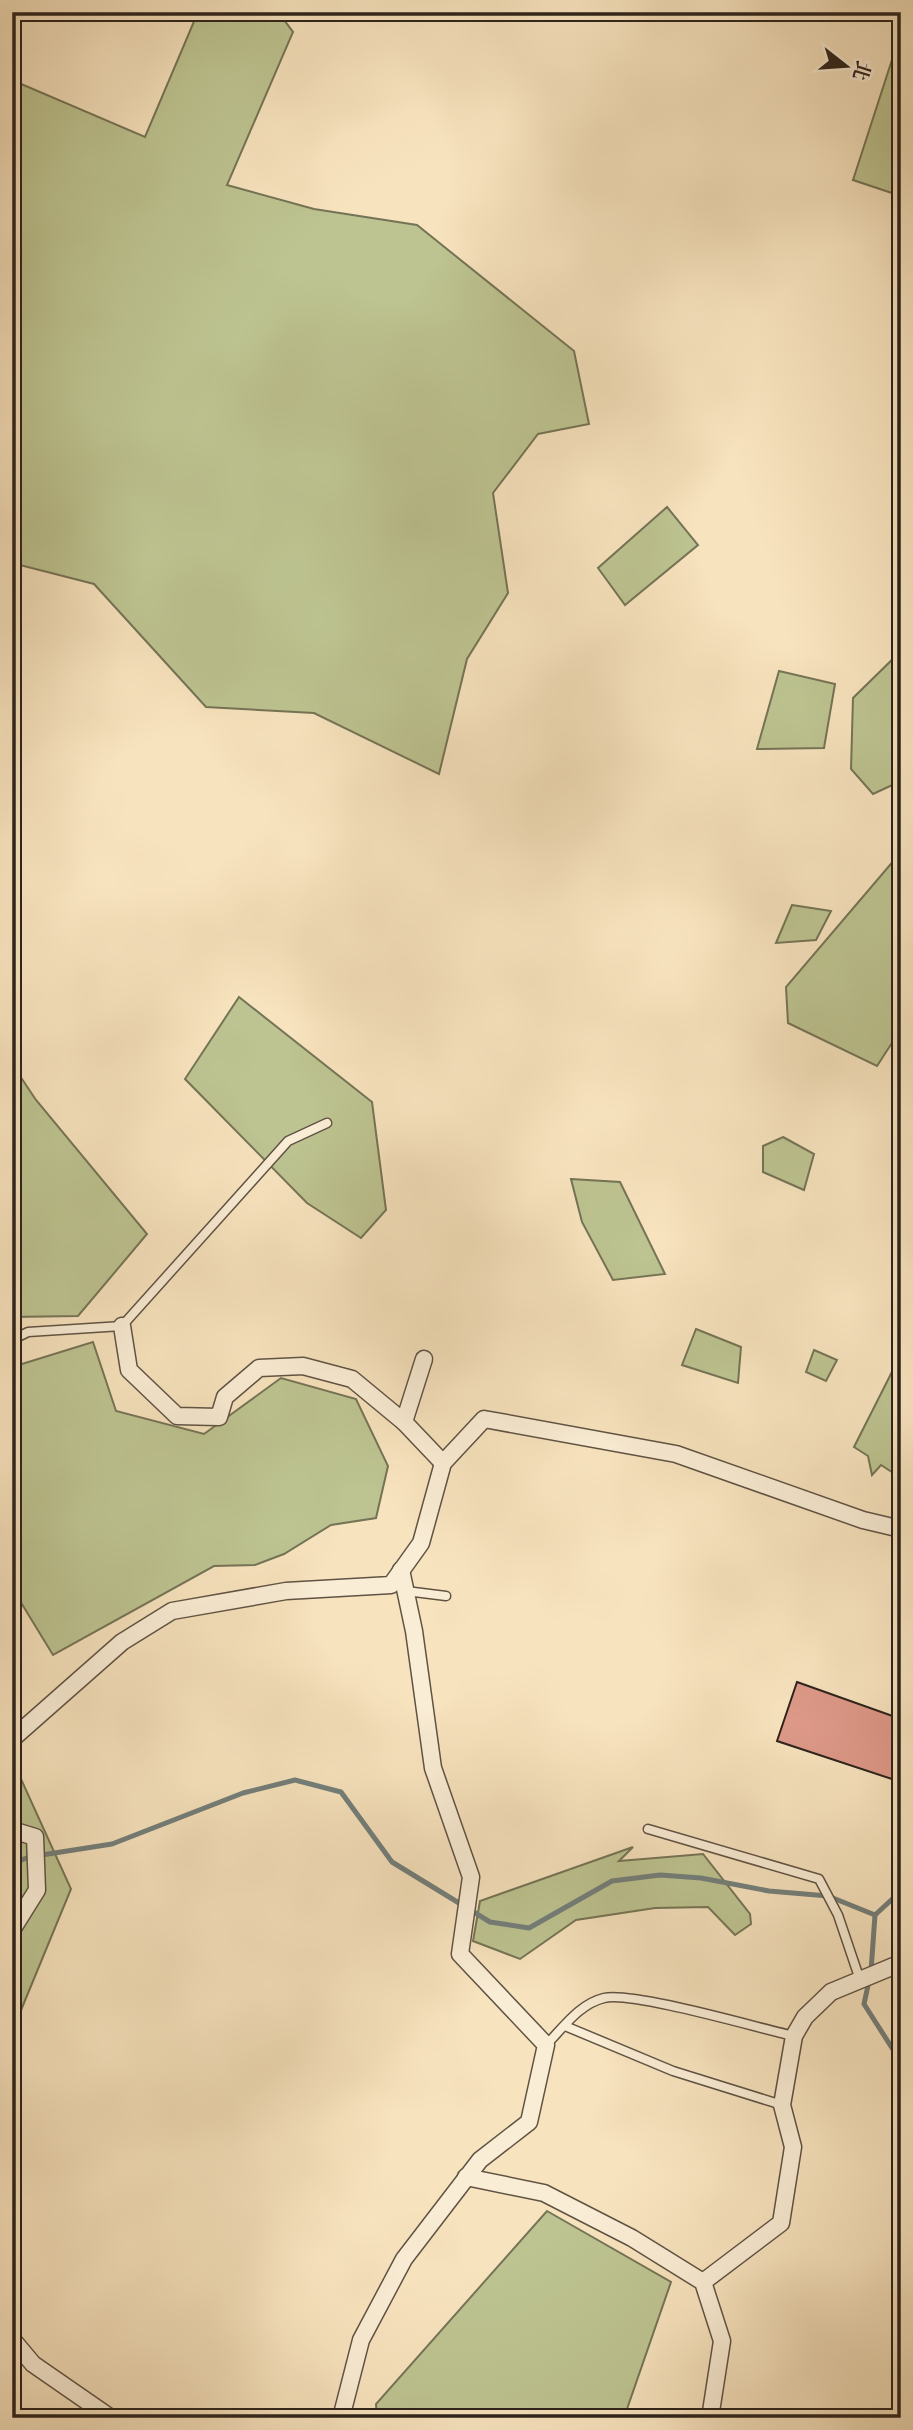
<svg xmlns="http://www.w3.org/2000/svg" width="913" height="2430" font-family="'IM FELL Great Primer','Noto Serif TC',serif">
  <style>
    .green { fill: #bdc491; stroke: #757456; stroke-width: 2 }
    .lines { fill: none; stroke-linecap: round; stroke-linejoin: round }
    .stream { stroke: #737f7b; stroke-width: 5 }
    .building { fill: #de9989; stroke: #2d231c; stroke-width: 2 }
    .lane-casing { stroke: #605344; stroke-width: 11 }
    .street-casing { stroke: #605344; stroke-width: 19 }
    .lane { stroke: #faedd5; stroke-width: 8 }
    .street { stroke: #faedd5; stroke-width: 16 }
  </style>
  <rect width="100%" height="100%" fill="#f7e3be"/>
  <filter id="stains"><feTurbulence type="fractalNoise" baseFrequency=".00286" numOctaves="4"/><feColorMatrix values="0 0 0 0 .2 0 0 0 0 .09 0 0 0 0 .02 0 0 0 .5 -.17"/></filter>
  <radialGradient id="worn" r=".72"><stop offset=".6" stop-color="#630" stop-opacity="0"/><stop offset="1" stop-color="#630" stop-opacity=".3"/></radialGradient>
  <g class="green">
    <polygon points="198,12 278,12 293,32 227,185 314,209 417,225 574,351 589,424 538,434 493,493 508,593 467,659 439,774 314,713 206,707 94,584 12,563 12,80 145,137"/>
    <polygon points="901,32 901,196 853,180"/>
    <polygon points="667,507 698,545 625,605 598,568"/>
    <polygon points="901,651 901,781 873,794 851,769 853,698"/>
    <polygon points="779,671 835,684 824,748 757,749"/>
    <polygon points="901,852 901,1029 877,1066 788,1023 786,987"/>
    <polygon points="792,905 831,911 816,940 776,943"/>
    <polygon points="239,997 372,1102 386,1210 361,1238 307,1203 185,1079"/>
    <polygon points="12,1064 36,1100 147,1234 78,1316 12,1317"/>
    <polygon points="783,1137 814,1154 804,1190 763,1172 763,1146"/>
    <polygon points="571,1179 620,1182 665,1274 613,1280 582,1222"/>
    <polygon points="696,1329 741,1347 738,1383 682,1365"/>
    <polygon points="93,1342 116,1411 204,1434 281,1378 356,1399 388,1466 376,1518 331,1525 284,1554 255,1565 214,1566 53,1655 17,1596 12,1594 12,1367"/>
    <polygon points="814,1350 837,1360 826,1381 806,1372"/>
    <polygon points="901,1354 901,1478 881,1465 872,1475 868,1456 854,1447"/>
    <polygon points="12,1768 16,1768 71,1889 12,2032"/>
    <polygon points="633,1847 619,1861 703,1854 750,1914 751,1924 735,1935 708,1907 655,1908 576,1920 520,1959 473,1941 480,1901"/>
    <polygon points="547,2211 671,2282 627,2409 617,2418 377,2418 376,2404"/>
  </g>
  <g class="lines">
    <g class="stream">
      <polyline points="12,1864 29,1857 112,1844 243,1793 295,1780 341,1792 392,1862 490,1922 529,1928 612,1881 660,1875 701,1878 769,1891 828,1896 875,1915"/>
      <polyline points="871,1971 875,1915 901,1891"/>
      <polyline points="869,1981 864,2004 901,2062"/>
    </g>
  </g>
  <polygon class="building" points="797,1682 901,1719 901,1782 777,1741"/>
  <g class="lines">
    <g class="lane-casing">
      <g id="lane">
        <polyline points="12,1340 28,1332 122,1326 288,1141 327,1123"/>
        <polyline points="406,1591 446,1596"/>
        <polyline points="648,1829 819,1879 838,1915 860,1980"/>
        <polyline points="565,2026 673,2071 782,2105"/>
        <path d="M 546,2045 C 563,2028 579,2004 604,1998 C 632,1991 758,2028 794,2036"/>
      </g>
    </g>
    <g class="street-casing">
      <g id="street">
        <polyline points="122,1326 129,1370 177,1416 219,1417 225,1397 259,1368 303,1366 352,1379 404,1422"/>
        <polyline points="424,1359 404,1422 443,1463"/>
        <polyline points="12,1739 122,1642 172,1611 286,1591 391,1585 421,1543 443,1463 484,1419 676,1454 863,1520 901,1529"/>
        <polyline points="12,1830 35,1837 37,1890 12,1930"/>
        <polyline points="466,2177 544,2193 632,2238 703,2282 722,2341 710,2418"/>
        <polyline points="703,2282 781,2223 793,2147 782,2105 794,2036 805,2017 831,1992 901,1963"/>
        <polyline points="12,2339 33,2364 111,2418"/>
        <polyline points="341,2418 361,2340 404,2259 480,2160 529,2122 546,2045 460,1954 471,1877 433,1768 414,1631 401,1570"/>
      </g>
    </g>
    <use href="#lane" class="lane"/>
    <use href="#street" class="street"/>
  </g>
  <rect width="913" height="2430" fill="none" stroke="#f7e3be" stroke-width="42"/>
  <rect x="14" y="14" width="885" height="2402" fill="none" stroke="#2d231c" stroke-width="3.5"/>
  <rect x="21" y="21" width="871" height="2388" fill="none" stroke="#2d231c" stroke-width="2"/>
  <g transform="translate(846 66) rotate(107)" stroke="#faedd5" stroke-width="5" paint-order="stroke">
  <path d="M0-5L12 26L0 18L-12 26Z" fill="#2d231c"/>
  <text y="-10" font-size="19" font-weight="bold" text-anchor="middle" fill="#2d231c">北</text>
  </g>
  <rect width="100%" height="100%" filter="url(#stains)"/>
  <rect width="100%" height="100%" fill="url(#worn)"/>
</svg>
